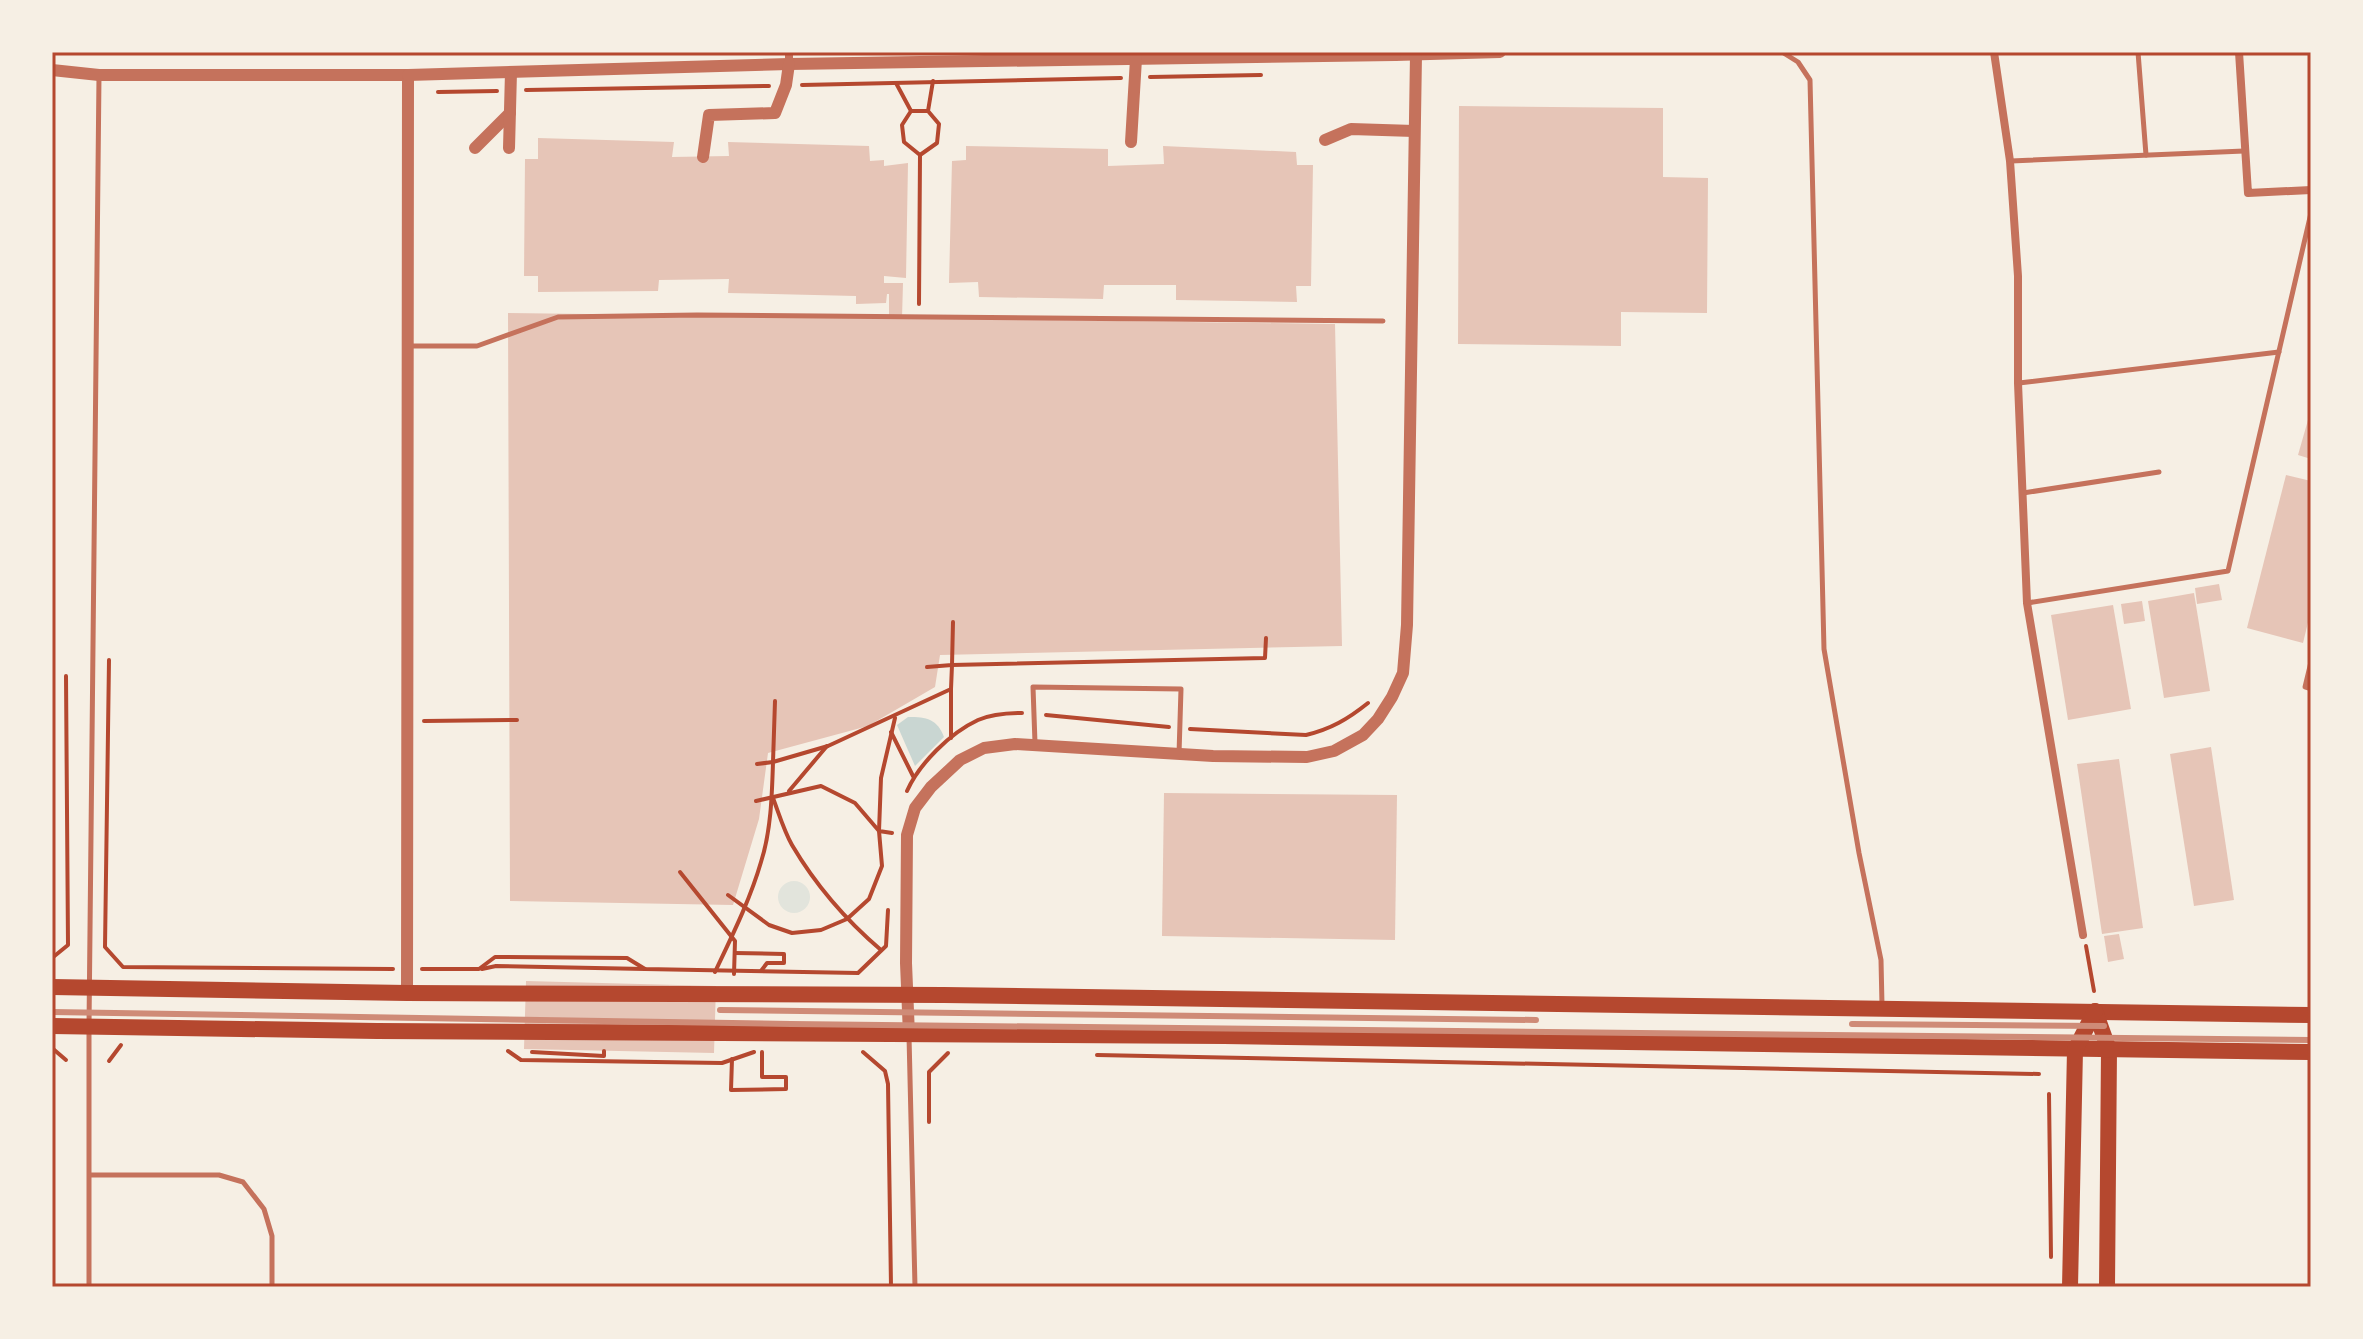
<svg xmlns="http://www.w3.org/2000/svg" width="2363" height="1339" font-family="'Libre Baskerville',serif">
  <style>
    .green { fill: #e2e4dc }
    .water { fill: #c9d6d2 }
    .building { fill: #e6c5b7 }
    .lines { fill: none; stroke-linecap: round; stroke-linejoin: round }
    .path { stroke: #b5482f; stroke-width: 4 }
    .service { stroke: #c5725c; stroke-width: 5 }
    .minor { stroke: #c5725c; stroke-width: 8 }
    .tertiary { stroke: #c5725c; stroke-width: 12 }
    .primary { stroke: #b5482f; stroke-width: 16 }
    .rail { stroke: #cf8b77; stroke-width: 6 }
    .neatline { fill: none; stroke: #b5482f; stroke-width: 3 }
  </style>
  <rect width="100%" height="100%" fill="#f6efe4"/>
  <circle class="green" cx="794" cy="897" r="16"/>
  <path class="water" d="M 908,717 C 927,717 937,719 944,737 L 915,766 L 897,725 Z"/>
  <g class="building">
    <polygon points="1459,106 1663,108 1663,177 1708,178 1707,313 1621,312 1621,346 1458,344"/>
    <polygon points="538,138 674,142 672,157 729,156 728,142 869,146 870,161 884,160 884,166 908,163 906,278 884,276 884,283 903,283 902,318 1335,324 1342,646 940,655 935,687 868,726 768,753 759,819 733,905 510,901 508,313 889,318 889,294 887,294 886,303 856,304 856,296 728,293 729,279 659,280 658,291 538,292 538,276 524,276 525,159 538,159"/>
    <polygon points="966,146 1108,149 1108,166 1164,164 1163,146 1296,152 1297,165 1313,165 1311,286 1296,286 1297,302 1176,300 1176,285 1104,285 1103,299 979,297 978,282 949,283 952,161 966,160"/>
    <polygon points="2310,413 2311,413 2311,459 2298,455"/>
    <polygon points="2286,475 2311,481 2311,610 2303,643 2247,628"/>
    <polygon points="2219,584 2222,600 2197,604 2195,588"/>
    <polygon points="2194,593 2210,691 2164,698 2148,601"/>
    <polygon points="2142,601 2145,621 2124,624 2121,604"/>
    <polygon points="2113,605 2131,709 2068,720 2051,615"/>
    <polygon points="2211,747 2234,900 2194,906 2170,754"/>
    <polygon points="2119,759 2143,928 2102,934 2077,764"/>
    <polygon points="1164,793 1397,795 1395,940 1162,936"/>
    <polygon points="2119,934 2124,959 2108,962 2104,936"/>
    <polygon points="526,981 716,986 714,1053 524,1049"/>
  </g>
  <g class="lines">
    <g class="path">
      <polyline points="1150,77 1261,75"/>
      <polyline points="896,83 911,111 902,125 904,142 920,155"/>
      <polyline points="802,85 1121,78"/>
      <polyline points="526,90 769,86"/>
      <polyline points="438,92 497,91"/>
      <polyline points="911,111 928,111"/>
      <polyline points="919,304 920,155 937,143 939,124 928,111 933,81"/>
      <polyline points="109,660 105,947 123,967 393,969"/>
      <polyline points="927,667 952,665 953,622"/>
      <polyline points="1046,715 1169,727"/>
      <polyline points="424,721 517,720"/>
      <path d="M 1190,729 L 1306,735 C 1331,729 1348,719 1368,703"/>
      <polyline points="891,732 913,776"/>
      <polyline points="951,738 951,689"/>
      <polyline points="757,764 773,762 775,701"/>
      <polyline points="789,791 827,746"/>
      <path d="M 907,791 C 919,764 950,733 978,720 C 992,714 1007,713 1022,713"/>
      <path d="M 773,798 C 779,814 784,831 792,845 C 815,884 847,921 881,950"/>
      <polyline points="892,833 879,831 881,778 895,718"/>
      <polyline points="680,872 735,941 734,974"/>
      <polyline points="728,895 769,925 792,933 821,930 847,919 869,899 882,866 879,831 855,803 821,786 756,801"/>
      <polyline points="2086,946 2094,991"/>
      <polyline points="735,953 784,954 784,963 767,963 761,971"/>
      <polyline points="52,958 68,945 66,676"/>
      <polyline points="422,969 479,969 495,957 627,958 645,969 858,973 886,946 888,910"/>
      <polyline points="482,969 496,966 645,969"/>
      <path d="M 715,972 C 732,936 750,900 761,862 C 771,831 772,795 773,762 L 828,746 L 951,689 L 952,665 L 1265,658 L 1266,638"/>
      <polyline points="52,1048 66,1060"/>
      <polyline points="508,1051 521,1060 722,1063 754,1052"/>
      <polyline points="532,1052 604,1056 604,1051"/>
      <polyline points="863,1052 885,1071 888,1084 891,1287"/>
      <polyline points="1097,1055 2039,1074"/>
      <polyline points="732,1059 731,1090 786,1089 786,1077 762,1077 762,1052"/>
      <polyline points="109,1061 121,1045"/>
      <polyline points="2049,1094 2051,1257"/>
      <polyline points="929,1122 929,1072 948,1053"/>
    </g>
    <g class="service">
      <polyline points="1782,52 1798,62 1810,80 1824,649 1859,853 1881,960 1882,1005"/>
      <polyline points="2138,52 2146,155"/>
      <polyline points="2011,161 2244,151"/>
      <polyline points="408,346 477,346 558,317 697,315 1383,321"/>
      <polyline points="2019,383 2279,352"/>
      <polyline points="2023,493 2159,472"/>
      <polyline points="2027,603 2228,571 2311,213"/>
      <polyline points="2311,662 2305,687 2311,689"/>
      <polyline points="1035,743 1033,687 1181,689 1179,754"/>
      <polyline points="909,1036 915,1287"/>
      <polyline points="90,1175 219,1175 243,1182 264,1209 272,1236 272,1287"/>
      <polyline points="89,1287 89,1026 99,76"/>
    </g>
    <g class="minor">
      <polyline points="789,52 789,64"/>
      <polyline points="1994,52 2010,161 2018,276 2018,383 2027,603 2083,935"/>
      <polyline points="2239,52 2248,193 2311,190"/>
    </g>
    <g class="tertiary">
      <polyline points="1395,55 1500,52"/>
      <polyline points="52,70 99,75 408,75 407,993"/>
      <polyline points="408,75 789,64 1395,55 1395,52"/>
      <polyline points="1325,140 1351,129 1414,131"/>
      <polyline points="1131,142 1136,59"/>
      <polyline points="475,148 510,113"/>
      <polyline points="509,148 511,72"/>
      <polyline points="703,157 709,115 775,113 786,85 789,64"/>
      <polyline points="909,1035 906,963 907,835 915,808 931,787 960,760 984,748 1015,744 1213,756 1307,757 1334,751 1363,735 1378,719 1392,697 1403,673 1407,625 1416,55"/>
    </g>
    <g class="primary">
      <polyline points="52,987 407,993 944,995 2311,1015"/>
      <polyline points="2095,1011 2109,1050 2107,1287"/>
      <polyline points="52,1026 377,1031 1224,1036 2311,1052"/>
      <polyline points="2070,1287 2075,1050 2095,1011"/>
    </g>
    <g class="rail">
      <polyline points="720,1010 1536,1020"/>
      <polyline points="52,1012 791,1024 2311,1040"/>
      <polyline points="1852,1024 2104,1026"/>
    </g>
  </g>
  <rect width="2363" height="1339" fill="none" stroke="#f6efe4" stroke-width="108"/>
  <rect x="54" y="54" width="2255" height="1231" class="neatline"/>
</svg>
